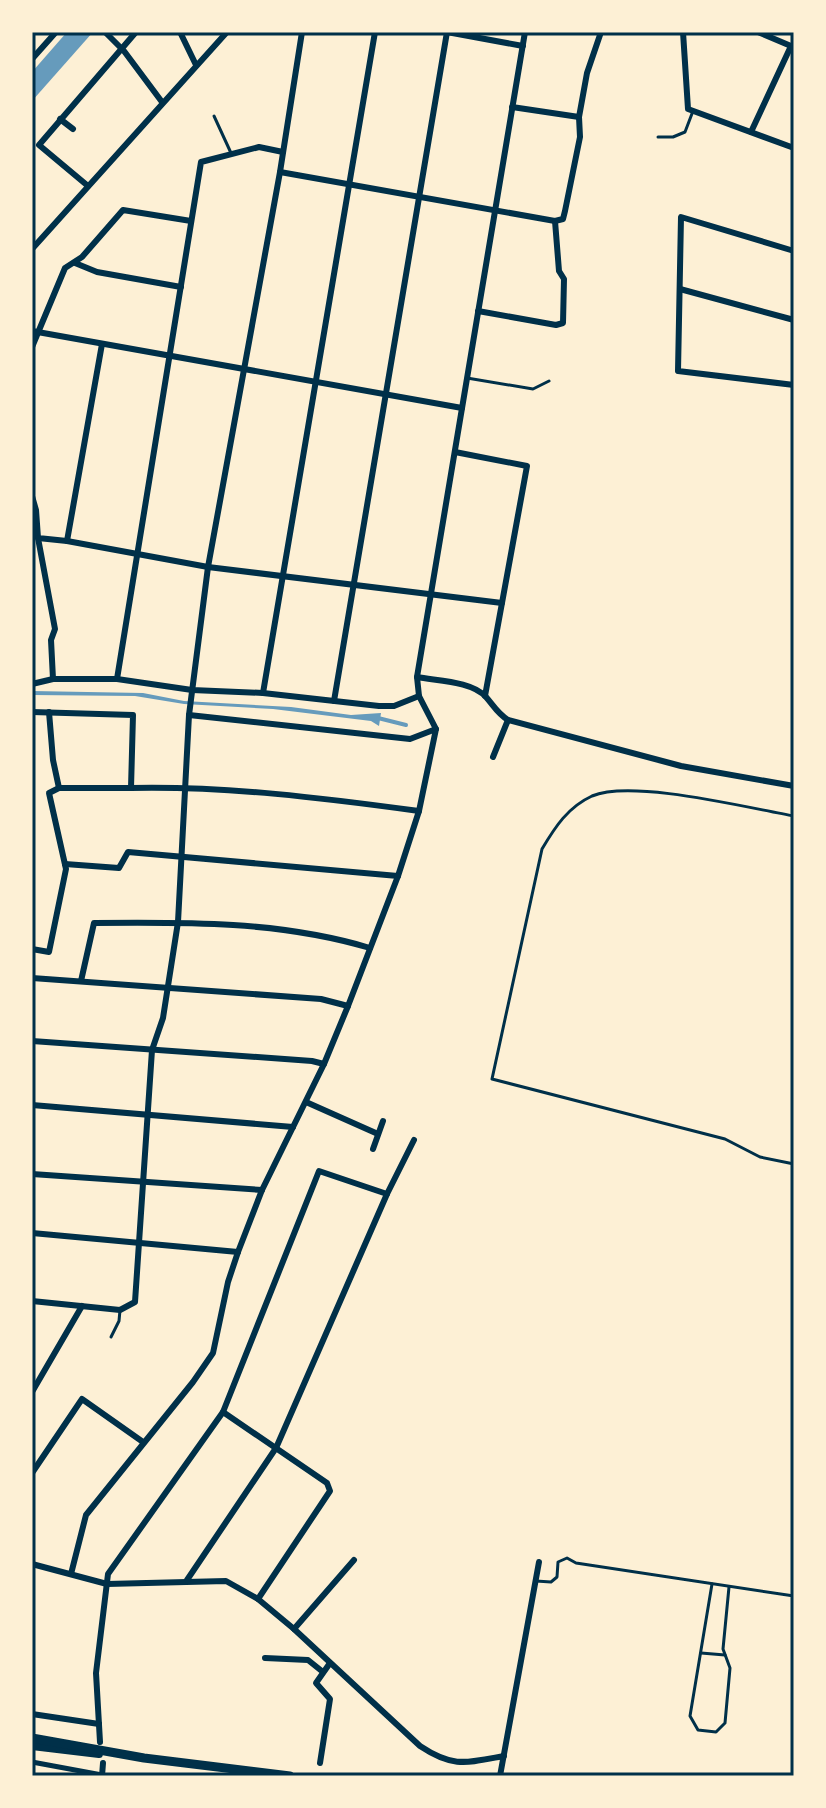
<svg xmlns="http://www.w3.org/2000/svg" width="826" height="1808" font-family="'Public Sans',sans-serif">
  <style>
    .water { fill: #669bbc }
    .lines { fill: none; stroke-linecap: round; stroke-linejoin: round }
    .stream { stroke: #669bbc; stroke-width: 4 }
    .service { stroke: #003049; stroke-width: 3 }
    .pedestrian { stroke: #003049; stroke-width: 5 }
    .minor { stroke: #003049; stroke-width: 6 }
    .tertiary { stroke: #003049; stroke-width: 8 }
    .secondary { stroke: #003049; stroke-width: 9 }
    .neatline { fill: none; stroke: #003049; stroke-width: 3 }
  </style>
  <rect width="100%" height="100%" fill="#fdf0d5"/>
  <g class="water">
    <polygon points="67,32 93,32 32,101 32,72"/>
    <polygon points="32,691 143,693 184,701 291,707 351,715 381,713 379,726 371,721 273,709 184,704 135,696 32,695"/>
  </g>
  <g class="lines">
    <polyline class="stream" points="378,718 406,725"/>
    <g class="service">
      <polyline points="214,116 231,153"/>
      <polyline points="658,137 673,137 685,132 693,111"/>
      <polyline points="467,378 533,389 549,381"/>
      <path d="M 794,816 C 748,808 632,779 592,796 C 568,807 555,827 542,849 L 492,1079 L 725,1139 L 760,1157 L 794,1164"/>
      <polyline points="111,1337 119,1321 120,1310"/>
      <polyline points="536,1581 551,1582 557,1577 558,1562 567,1558 576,1563 794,1596"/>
      <polyline points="712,1584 690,1716 698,1730 716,1732 725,1723 730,1668 723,1649 729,1587"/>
      <polyline points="701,1653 725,1655"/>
    </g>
    <polyline class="pedestrian" points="32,1762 102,1775"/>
    <g class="minor">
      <polyline points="105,32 124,51 162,102"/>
      <polyline points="180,32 196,65"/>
      <polyline points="447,32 523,46"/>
      <polyline points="683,32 688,109 794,148"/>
      <polyline points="758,32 791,46"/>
      <polyline points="32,59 56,32"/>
      <polyline points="512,107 579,117"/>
      <polyline points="60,119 73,129"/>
      <polyline points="751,132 791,46"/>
      <polyline points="283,152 259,147 201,162 117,679 192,690 263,693 379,706 394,706 419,696"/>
      <polyline points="280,172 555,221"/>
      <polyline points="88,186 39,145 136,32"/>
      <polyline points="32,249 227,32"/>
      <polyline points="794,251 681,217 678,371 794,385"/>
      <polyline points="75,263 97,272 181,287"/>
      <polyline points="680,289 794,320"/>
      <polyline points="478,311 556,325 563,323 564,279 559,271 555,221 563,219 565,211 580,137 579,117 587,73 601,32"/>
      <polyline points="32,331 462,408"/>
      <polyline points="32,347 65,268 82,257 123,210 191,221"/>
      <polyline points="455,452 527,466 485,696"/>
      <polyline points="32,496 36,510 38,538 67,541 208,567 502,603"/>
      <polyline points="38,538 55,629 51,640 53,679"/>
      <polyline points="67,541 102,344"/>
      <path d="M 417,677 C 437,681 472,681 486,697 C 494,706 497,713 508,720 L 681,766 L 794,786"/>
      <polyline points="32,684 53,679 117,679"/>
      <polyline points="263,693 375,32"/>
      <polyline points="334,701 447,32"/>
      <path d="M 32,712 L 133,715 L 131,788 C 228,786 323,798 419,811"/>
      <polyline points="49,712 53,760 59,788"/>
      <polyline points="189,715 410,739 436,729"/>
      <polyline points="493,757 508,720"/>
      <polyline points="65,864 119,868 128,852 398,876"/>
      <polyline points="32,949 49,952 66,869 49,793 59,788 131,788"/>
      <polyline points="32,978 321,999 348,1006"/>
      <path d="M 81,981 L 94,923 C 187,922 280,921 370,948"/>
      <polyline points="32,1041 312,1061 324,1064"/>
      <polyline points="306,1102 378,1134"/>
      <polyline points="32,1105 293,1127"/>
      <polyline points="373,1149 383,1121"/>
      <polyline points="32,1174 262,1190"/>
      <polyline points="32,1233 238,1252"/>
      <polyline points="32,1301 120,1310 135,1302 152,1050 163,1018 178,922 189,715 208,567 280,172 302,32"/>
      <polyline points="32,1392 82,1306"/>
      <polyline points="223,1412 327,1483 330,1491 258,1599"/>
      <polyline points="32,1473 82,1399 143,1442"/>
      <path d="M 32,1564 L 107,1584 L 226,1581 L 258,1599 L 294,1629 L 420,1746 C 453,1768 466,1763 504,1756"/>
      <polyline points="71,1574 86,1515 193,1382 213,1353 228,1282 238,1252 262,1190 324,1064 348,1006 398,876 419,811 436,729 419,696 417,677 525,32"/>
      <polyline points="187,1580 276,1448 387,1194 414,1140"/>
      <polyline points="294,1629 354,1560"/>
      <polyline points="265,1658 308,1660 323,1672"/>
      <polyline points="32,1714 99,1724"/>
      <polyline points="100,1742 96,1673 108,1574 223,1412 319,1171 387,1194"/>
      <polyline points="320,1763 330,1699 316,1683 330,1663"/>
      <polyline points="102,1776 103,1763"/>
      <polyline points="500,1776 539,1562"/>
      <polyline points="725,1776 732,1776"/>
    </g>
    <polyline class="tertiary" points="32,1746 99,1754"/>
    <polyline class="secondary" points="32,1738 144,1758 290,1776"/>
  </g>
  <rect width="826" height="1808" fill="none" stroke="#fdf0d5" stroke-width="68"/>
  <rect x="34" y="34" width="758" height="1740" class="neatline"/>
</svg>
